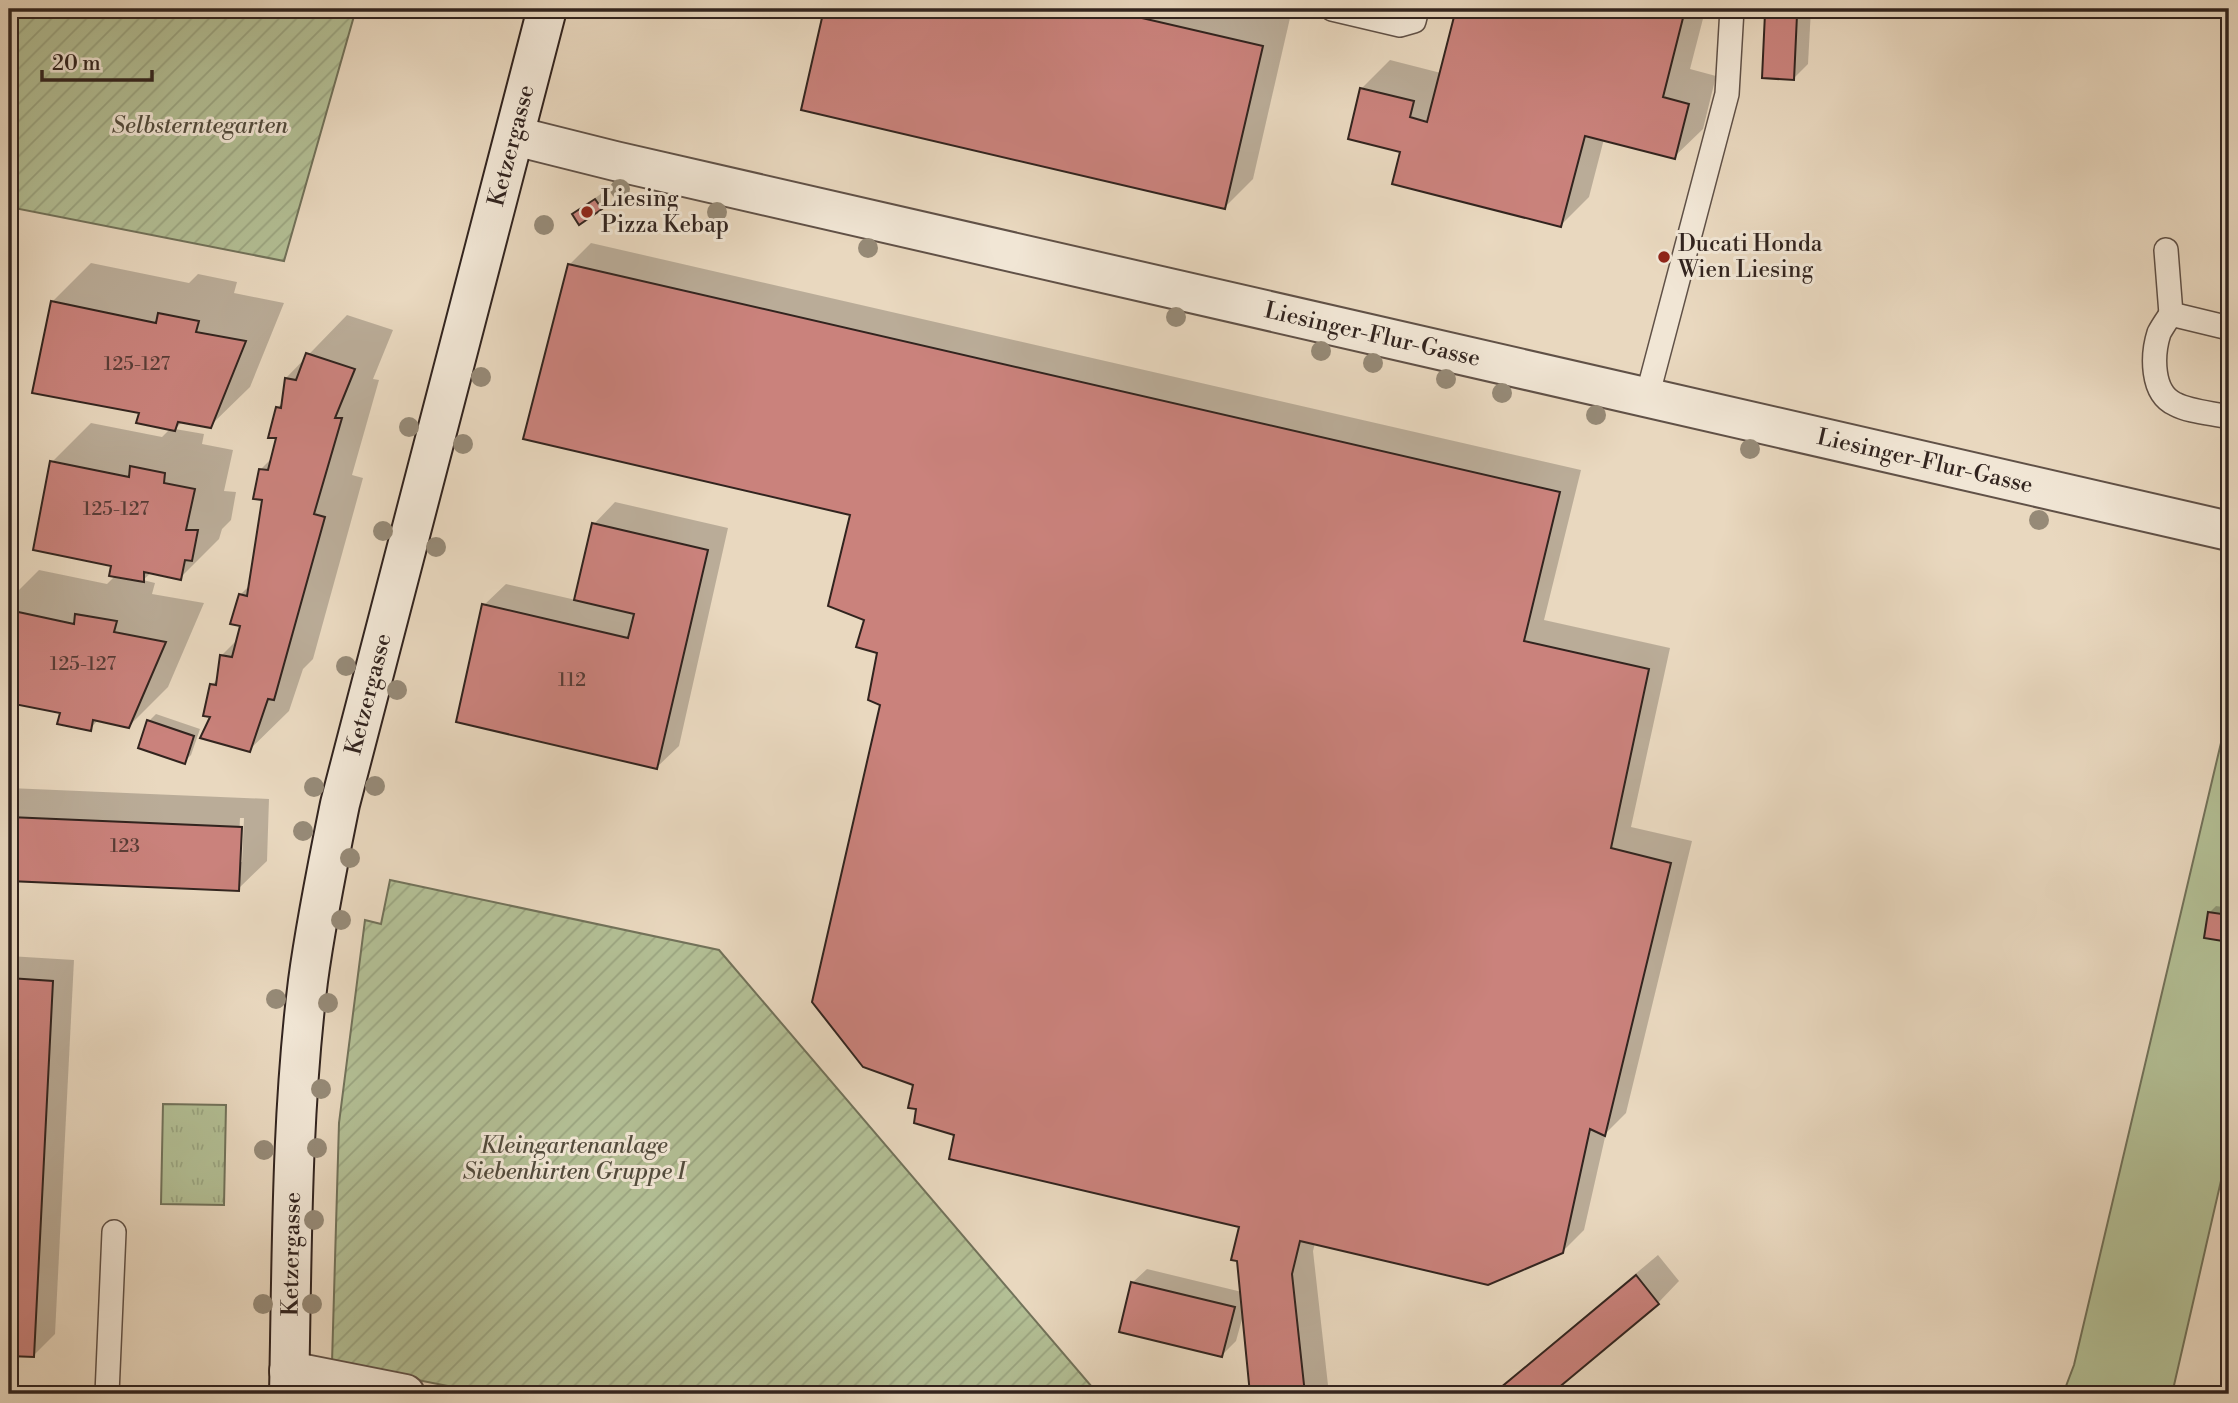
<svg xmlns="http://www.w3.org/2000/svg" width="2238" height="1403" font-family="'Libre Bodoni',serif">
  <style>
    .grass { fill: #b3bf95; stroke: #72725a; stroke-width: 2 }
    .park { fill: url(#park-tufts); stroke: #72725a; stroke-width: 2 }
    .garden { fill: url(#garden-furrows); stroke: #72725a; stroke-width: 2 }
    .shadow { fill: #0003; fill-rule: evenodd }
    .building { fill: #ca827c; stroke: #32241f; stroke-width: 2 }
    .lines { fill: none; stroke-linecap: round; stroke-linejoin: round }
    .service-casing { stroke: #605147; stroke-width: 26 }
    .minor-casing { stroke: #605147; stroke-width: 42 }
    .secondary-casing { stroke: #32241f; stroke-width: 42 }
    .service { stroke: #f1e6d5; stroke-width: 23 }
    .minor { stroke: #f1e6d5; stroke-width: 38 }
    .secondary { stroke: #f1e6d5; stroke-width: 38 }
    .tree { fill: #968a77 }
    .poi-dot { fill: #8f2418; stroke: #f1e6d5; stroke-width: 2.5 }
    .labels { text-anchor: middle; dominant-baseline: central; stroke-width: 6; stroke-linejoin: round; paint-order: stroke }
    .number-label { font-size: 19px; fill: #583c36 }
    .park-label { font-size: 23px; font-style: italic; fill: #524b3c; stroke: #f1e6d5 }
    .street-label { font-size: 23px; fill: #32241f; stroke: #f1e6d5 }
    .poi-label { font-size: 23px; fill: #32241f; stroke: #f1e6d5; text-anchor: start }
  </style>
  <defs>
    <pattern id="park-tufts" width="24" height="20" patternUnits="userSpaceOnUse" patternTransform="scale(1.75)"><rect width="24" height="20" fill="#b3bf95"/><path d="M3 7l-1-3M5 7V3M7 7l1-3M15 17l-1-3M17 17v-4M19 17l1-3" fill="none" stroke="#9aa480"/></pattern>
    <pattern id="garden-furrows" width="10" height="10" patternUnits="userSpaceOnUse" patternTransform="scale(1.75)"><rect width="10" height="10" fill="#b3bf95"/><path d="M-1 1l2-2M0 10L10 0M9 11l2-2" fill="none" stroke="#9aa480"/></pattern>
  </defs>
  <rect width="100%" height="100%" fill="#e9d8bf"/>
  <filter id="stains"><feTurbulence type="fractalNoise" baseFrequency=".00286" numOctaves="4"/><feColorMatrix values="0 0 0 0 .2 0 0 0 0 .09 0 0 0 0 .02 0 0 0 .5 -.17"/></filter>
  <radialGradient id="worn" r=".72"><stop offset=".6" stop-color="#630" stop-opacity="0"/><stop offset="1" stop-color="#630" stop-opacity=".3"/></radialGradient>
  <polygon class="grass" points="2229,709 2229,1146 2172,1394 2063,1394 2074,1365"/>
  <polygon class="park" points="163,1104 226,1105 224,1205 161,1204"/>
  <g class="garden">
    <polygon points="9,9 356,9 284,261 9,207"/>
    <polygon points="390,880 719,950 1098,1394 488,1394 332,1363 339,1123 365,920 381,924"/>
  </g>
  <g class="shadow">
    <polygon points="826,9 1250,9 1290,18 1253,179 1225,207 803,109"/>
    <polygon points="1457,9 1712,9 1705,11 1690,69 1716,76 1703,129 1674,157 1604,139 1589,197 1561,225 1402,151 1350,138 1362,88 1390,60 1441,73"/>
    <polygon points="1772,9 1811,9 1808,64 1794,78 1767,14"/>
    <polygon points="602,193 607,201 601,208 574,214"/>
    <polygon points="591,243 1581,470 1544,620 1670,648 1631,827 1692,841 1626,1113 1606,1133 1584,1230 1562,1252 1315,1243 1313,1251 1329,1394 1252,1394 1244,1312 1236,1341 1222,1355 1132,1283 1147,1269 1242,1292 1241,1225 956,1133 918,1107 879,652 866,619 852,514 570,264"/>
    <polygon points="91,263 189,283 198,274 237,282 234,293 284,303 250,387 210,426 183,421 175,429 204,434 202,444 233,450 224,491 236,492 231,520 222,529 219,539 180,578 152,572 143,580 155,583 152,594 204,603 168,687 129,726 99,719 90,729 62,712 9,701 9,600 39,570 107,584 116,575 114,564 52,462 91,423 162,437 171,428 141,411 52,302"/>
    <polygon points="347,315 393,330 373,379 379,380 352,475 363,478 313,659 303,669 289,711 249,750 212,716 212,685 218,678 222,655 238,639 242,625 240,595 251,584 264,499 261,469 273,457 279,437 278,407 284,401 286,378"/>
    <polygon points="615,502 728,528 679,746 657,767 484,605 506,584 576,600 594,524"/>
    <polygon points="156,714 200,729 191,755 184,762 149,721"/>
    <path d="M 9,788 L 269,799 L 267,861 L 238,889 L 9,879 ZM 240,818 L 244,818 L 242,862 L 238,862 Z"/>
    <polygon points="2216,906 2229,908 2229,940 2206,936 2209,913"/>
    <polygon points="9,956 74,960 55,1334 33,1356 9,1355"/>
    <polygon points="1658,1255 1679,1281 1658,1303 1549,1394 1505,1394 1502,1390 1523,1368"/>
  </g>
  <g class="building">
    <polygon points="824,9 1103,9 1263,46 1225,209 801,110"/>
    <polygon points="1456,9 1711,9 1711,12 1684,14 1663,97 1689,104 1675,159 1585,136 1561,227 1392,184 1400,152 1348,139 1360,88 1414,101 1410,117 1427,122"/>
    <polygon points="1765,13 1797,15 1794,80 1762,78"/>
    <polygon points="595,199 602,209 579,225 572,214"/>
    <polygon points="568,264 1560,492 1524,641 1649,669 1611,848 1671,863 1605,1136 1590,1129 1563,1253 1488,1285 1300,1241 1292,1274 1305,1394 1250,1394 1237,1261 1231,1260 1239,1227 949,1159 954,1135 914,1123 916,1109 908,1108 913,1085 863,1067 812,1002 880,705 868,700 877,653 856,647 864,620 828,606 850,515 523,439"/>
    <polygon points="51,301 156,323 158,313 199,321 196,332 246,341 211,428 178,422 175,431 136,423 139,413 32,393"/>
    <polygon points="306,353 355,369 335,418 342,418 314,514 325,517 274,700 268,699 250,752 200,738 210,717 203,716 210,684 216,685 220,655 232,657 240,626 230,624 239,594 247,596 262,500 253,499 259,469 268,470 276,438 268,438 276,407 281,408 285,378 296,380"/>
    <polygon points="50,461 129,477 130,466 165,473 164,483 195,489 186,530 198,530 192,561 185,560 181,580 144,572 144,582 109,576 111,566 33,550"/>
    <polygon points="592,523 708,550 657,769 456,722 482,604 628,638 634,614 574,600"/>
    <polygon points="9,610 74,624 75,614 117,621 114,632 166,642 129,728 93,720 91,731 57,724 60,713 9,703"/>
    <polygon points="147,720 194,736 185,764 138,748"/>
    <polygon points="9,817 242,827 239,891 9,881"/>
    <polygon points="2208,912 2229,915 2229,942 2204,938"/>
    <polygon points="9,978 53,981 34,1357 9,1356"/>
    <polygon points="1636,1275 1659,1304 1551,1394 1503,1394 1499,1389"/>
    <polygon points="1131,1282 1235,1307 1222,1357 1119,1332"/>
  </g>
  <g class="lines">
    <g class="service-casing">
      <g id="service">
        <polyline points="1332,9 1400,25 1414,21 1417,9"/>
        <polyline points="2166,250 2171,314 2229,328"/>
        <path d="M 2171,314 C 2167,320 2162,327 2159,333 C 2152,355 2151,393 2175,404 C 2190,412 2212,413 2229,417"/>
        <polyline points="1647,397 1727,94 1732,9"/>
        <polyline points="107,1394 114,1232"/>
      </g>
    </g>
    <g class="minor-casing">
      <g id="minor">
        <path id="s1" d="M 515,136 L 615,161 L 2229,531"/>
        <polyline points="289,1371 405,1394"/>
      </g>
    </g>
    <g class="secondary-casing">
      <g id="secondary">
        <path id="s2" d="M 289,1394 C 292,1257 291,1117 308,981 C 316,921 328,863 340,804 L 547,9"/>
      </g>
    </g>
    <use href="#service" class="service"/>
    <use href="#minor" class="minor"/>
    <use href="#secondary" class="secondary"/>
  </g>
  <g class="tree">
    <circle cx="620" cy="189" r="10"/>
    <circle cx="717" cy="212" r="10"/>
    <circle cx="544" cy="225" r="10"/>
    <circle cx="868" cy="248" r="10"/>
    <circle cx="1176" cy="317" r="10"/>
    <circle cx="1321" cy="351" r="10"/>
    <circle cx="1373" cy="363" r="10"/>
    <circle cx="481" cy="377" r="10"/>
    <circle cx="1446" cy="379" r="10"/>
    <circle cx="1502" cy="393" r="10"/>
    <circle cx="1596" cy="415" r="10"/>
    <circle cx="409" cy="427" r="10"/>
    <circle cx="463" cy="444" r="10"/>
    <circle cx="1750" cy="449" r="10"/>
    <circle cx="2039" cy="520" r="10"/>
    <circle cx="383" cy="531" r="10"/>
    <circle cx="436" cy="547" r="10"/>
    <circle cx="346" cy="666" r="10"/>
    <circle cx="397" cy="690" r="10"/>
    <circle cx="375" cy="786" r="10"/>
    <circle cx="314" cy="787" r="10"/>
    <circle cx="303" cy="831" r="10"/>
    <circle cx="350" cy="858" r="10"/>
    <circle cx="341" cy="920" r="10"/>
    <circle cx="276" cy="999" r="10"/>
    <circle cx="328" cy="1003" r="10"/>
    <circle cx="321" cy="1089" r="10"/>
    <circle cx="317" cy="1148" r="10"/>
    <circle cx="264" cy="1150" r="10"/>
    <circle cx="314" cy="1220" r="10"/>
    <circle cx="263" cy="1304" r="10"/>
    <circle cx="312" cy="1304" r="10"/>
  </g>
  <g class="poi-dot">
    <circle cx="587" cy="212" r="7"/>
    <circle cx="1664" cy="257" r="7"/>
  </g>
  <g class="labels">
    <g class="number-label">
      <text x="137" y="364">125-127</text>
      <text x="116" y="509">125-127</text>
      <text x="83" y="664">125-127</text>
      <text x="572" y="680">112</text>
      <text x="125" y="846">123</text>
    </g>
    <g class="park-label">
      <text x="200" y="126">Selbsterntegarten</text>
      <text x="574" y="1146">Kleingartenanlage<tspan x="574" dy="26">Siebenhirten Gruppe I</tspan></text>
    </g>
    <g class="street-label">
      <text stroke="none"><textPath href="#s2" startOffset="1274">Ketzergasse</textPath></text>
      <text stroke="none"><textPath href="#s1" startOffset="880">Liesinger-Flur-Gasse</textPath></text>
      <text stroke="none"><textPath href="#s1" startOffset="1447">Liesinger-Flur-Gasse</textPath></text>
      <text stroke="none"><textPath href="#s2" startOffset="707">Ketzergasse</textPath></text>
      <text stroke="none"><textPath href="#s2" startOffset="140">Ketzergasse</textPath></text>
    </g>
    <g class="poi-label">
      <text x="601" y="199">Liesing<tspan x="601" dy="26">Pizza Kebap</tspan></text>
      <text x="1678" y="244">Ducati Honda<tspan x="1678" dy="26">Wien Liesing</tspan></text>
    </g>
  </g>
  <rect width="2238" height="1403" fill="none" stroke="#e9d8bf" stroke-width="35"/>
  <rect x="10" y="10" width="2217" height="1382" fill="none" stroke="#32241f" stroke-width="3.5"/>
  <rect x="18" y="18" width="2203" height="1368" fill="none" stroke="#32241f" stroke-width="2"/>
  <path d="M42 70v10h110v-10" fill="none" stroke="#32241f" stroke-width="3.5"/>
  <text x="52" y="70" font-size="21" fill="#32241f" stroke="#f1e6d5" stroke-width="5" paint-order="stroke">20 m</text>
  <rect width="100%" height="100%" filter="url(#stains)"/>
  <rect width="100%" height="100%" fill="url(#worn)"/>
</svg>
